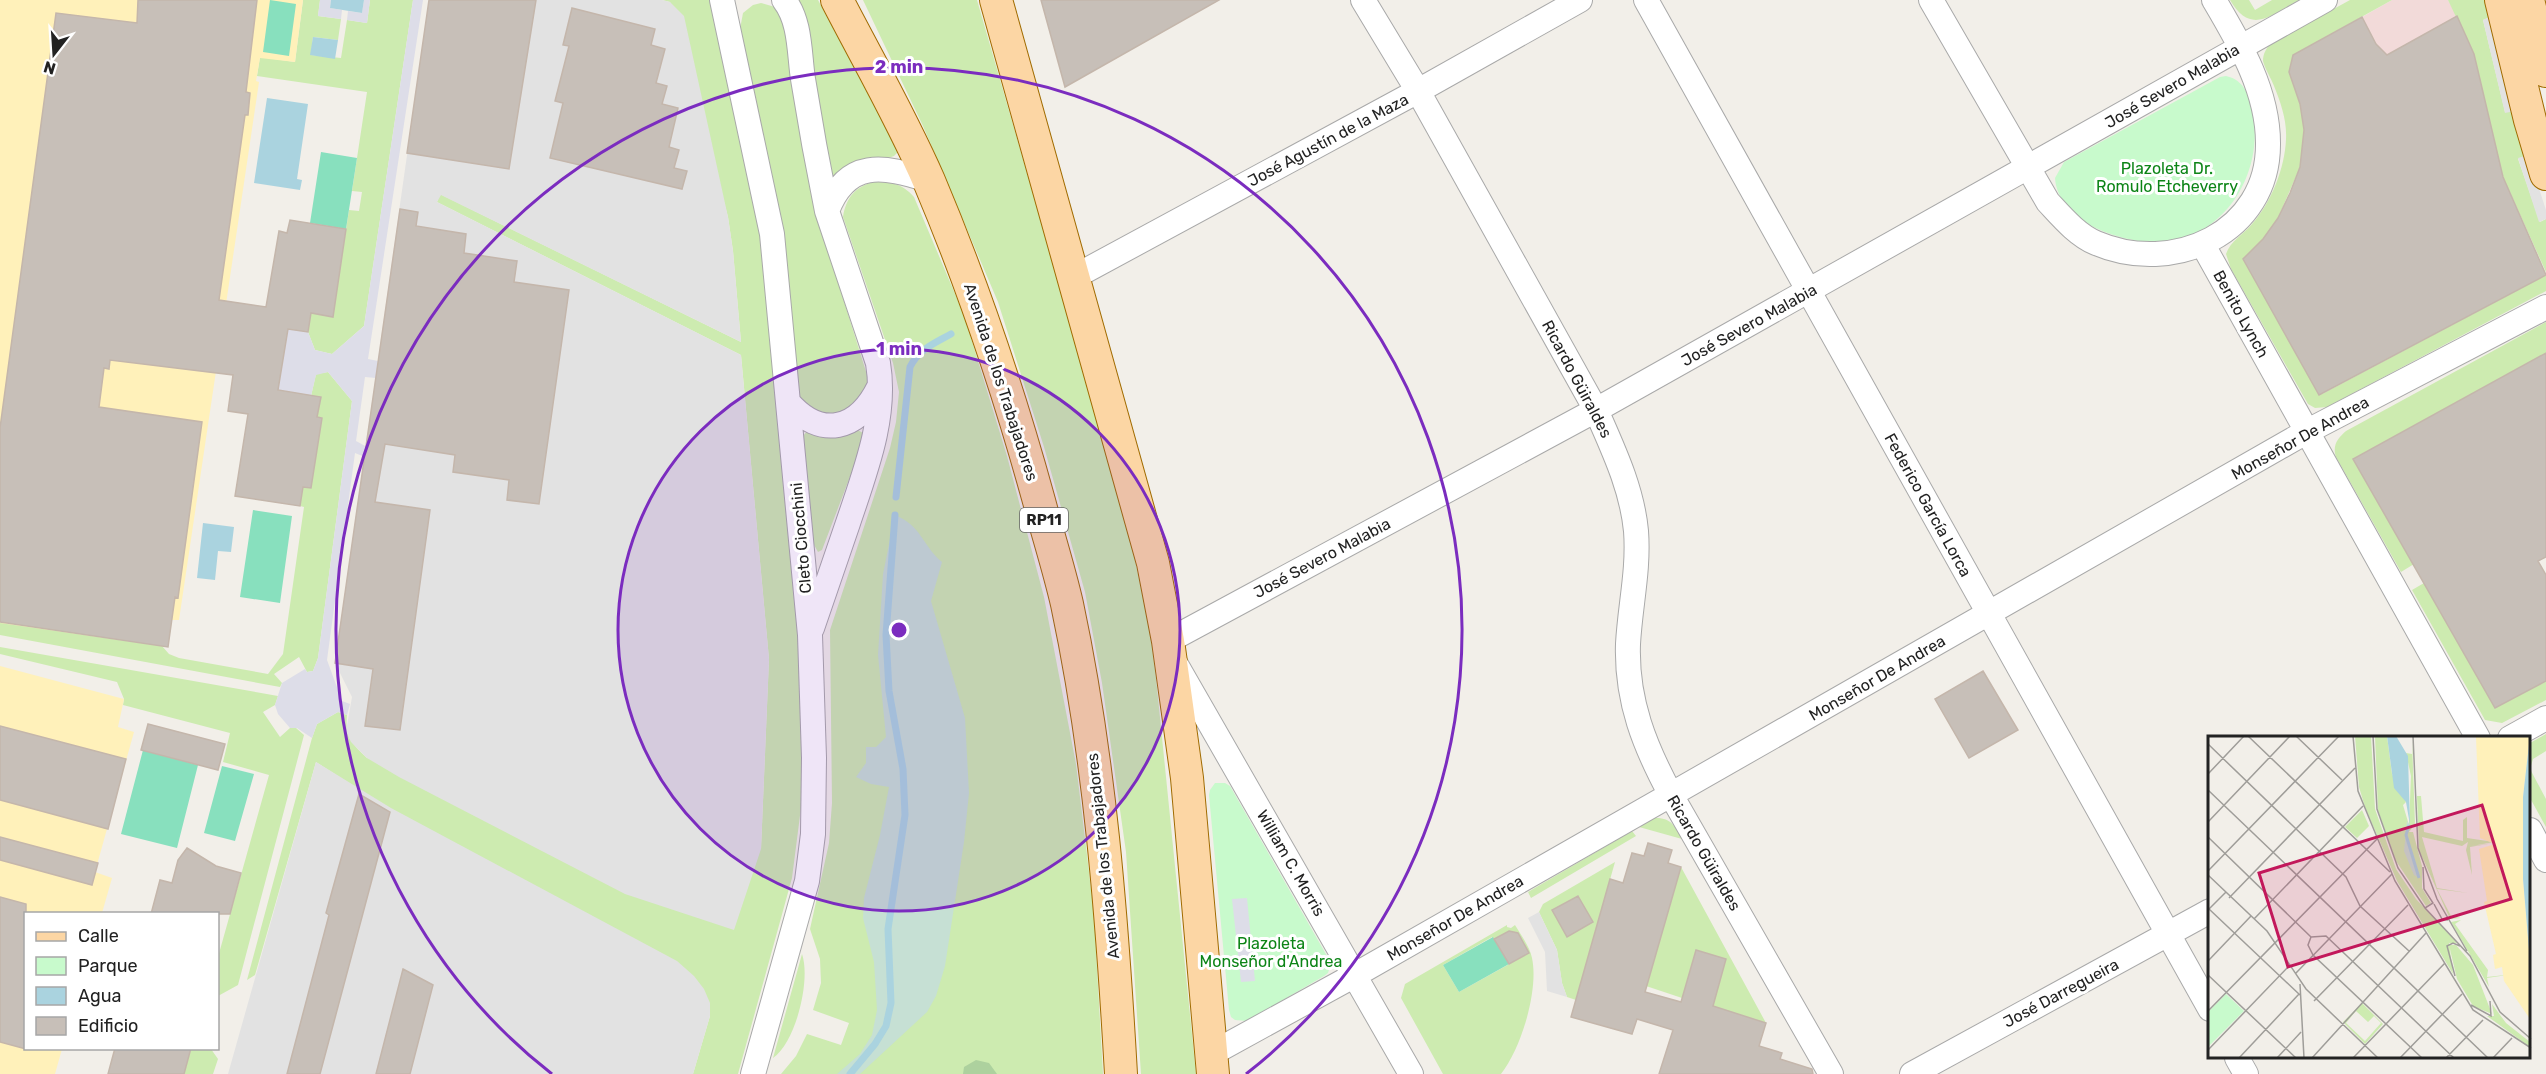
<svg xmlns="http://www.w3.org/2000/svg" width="2546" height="1074" font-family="Rubik,sans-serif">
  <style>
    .commercial { fill: #f2dad9 }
    .grass { fill: #cdebb0; fill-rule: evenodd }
    .forest { fill: #add19e }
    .wetland { fill: #c6e0d4 }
    .sand { fill: #fff1ba }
    .park { fill: #c8facc }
    .pitch { fill: #88e0be }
    .parking { fill: #e2e2e2 }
    .plaza { fill: #dddde8 }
    .water { fill: #aad3df }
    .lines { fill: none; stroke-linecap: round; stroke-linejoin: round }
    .stream { stroke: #aad3df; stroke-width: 7 }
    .building { fill: #c7bfb8; stroke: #c4b6ab; stroke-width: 1.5 }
    .minor-casing { stroke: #a9a9a9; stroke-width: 26 }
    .major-casing { stroke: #a06b00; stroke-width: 34 }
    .minor { stroke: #fff; stroke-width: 24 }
    .major { stroke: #fcd6a4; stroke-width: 32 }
    .ring { fill: none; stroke: #7b2cbf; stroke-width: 3 }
    .labels { text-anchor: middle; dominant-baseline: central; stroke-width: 6; stroke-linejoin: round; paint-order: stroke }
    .shield { fill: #fff; stroke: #646464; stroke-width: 1.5 }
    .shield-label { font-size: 15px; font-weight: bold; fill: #222 }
    .street-label { font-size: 16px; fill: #222; stroke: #fff }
    .park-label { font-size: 16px; fill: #0c8416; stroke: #fff }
    .inset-river { fill: none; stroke: #aad3df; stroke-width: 3 }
    .inset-road { fill: none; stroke: #9f9d99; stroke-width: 1.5 }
    .view { fill: #c2185b; fill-opacity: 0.15; stroke: #c2185b; stroke-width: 3 }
    .inset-edge { fill: none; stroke: #222; stroke-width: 3 }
    .centre { fill: #7b2cbf; stroke: #fff; stroke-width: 3 }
    .ring-label { font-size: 18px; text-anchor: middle; font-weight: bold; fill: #7b2cbf; stroke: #fff; stroke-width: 6; stroke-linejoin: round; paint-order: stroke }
  </style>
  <rect width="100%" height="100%" fill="#f2efe9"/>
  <path class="commercial" d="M2392,0H2448L2457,16L2383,57L2362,17Z"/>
  <path class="grass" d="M303,0H320L318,16L341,19L338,40L313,37L311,55L341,58L347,20L367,23L370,0H413L364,326L332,354L315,350L308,332L311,313L333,316L349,210L359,211L362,192L352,191L367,92L257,76L260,57L295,62Z
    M662,0H711L760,216L799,638L802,800L792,878L738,1074H693L710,1016L316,762L255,975L247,980L312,738L317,724L338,712L347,715C345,738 351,742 367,758L761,849L769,659L741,355L437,202L440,194L741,342L733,251L728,217L670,2Z
    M795,0H818L897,147L898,152L894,156L833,178L829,177Z
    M863,0H977L1126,516L1151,637L1156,678L1196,1074H1141L1126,852L1102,683L1085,592L1044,447L998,302L923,126Z
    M2230,0H2249L2255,10L2272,0H2299C2271,15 2251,36 2230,0Z
    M2350,0H2392L2293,55L2289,72L2300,104L2304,130L2300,167L2278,218L2263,239L2244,259L2318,393L2322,394L2546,275V291L2327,407L2315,408L2308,404L2231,269L2226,254C2230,241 2244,234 2252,224C2271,203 2285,168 2286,139C2287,121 2281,103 2274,86C2271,78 2265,69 2263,61C2263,54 2266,49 2270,44Z
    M2448,0H2489L2492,16L2483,20L2505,112L2515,111L2528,155L2518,159L2540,222L2546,219V272L2503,177L2473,53Z
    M761,3L775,7L785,18L828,250L868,378V386L858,406L821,418L798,396L740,29L743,13L753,5Z
    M873,182C890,182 902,183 914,197L964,315L1007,456L1044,597L1076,764L1087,855L1094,915L1103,1074H781L796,1056L807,1034L841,1045L849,1023L813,1010L821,983L820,959L810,929L829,843L832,803L830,630L890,448L896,422L899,392L893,363L843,217C846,198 855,187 873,182Z
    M2546,322V353L2353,459L2414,564L2401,572L2336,457C2332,445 2338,438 2346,431Z
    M328,372L352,401L318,658L313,671L307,672L299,657L274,674L282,683L280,687L0,635V622L162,646L169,654L179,658L268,674L283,654L304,507L300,506L303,487L311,488L322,418L317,417L321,398L311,396L316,374Z
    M856,429L863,433L861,448L822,550L818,552L813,543L803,436L808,430Z
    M2424,583L2495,708L2546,680V700L2502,723L2485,720L2412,590Z
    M0,647L278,696L275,705L263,712L280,737L290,728H296L304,735L238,985L218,996V957L269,775L223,762L230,733L123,705L124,699L117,682L0,654Z
    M2546,734V751L2533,759L2530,769L2546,799V827L2530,798V743Z
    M1654,818C1671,817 1675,826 1682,839L1639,827Z
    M1632,831L1636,836L1531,898L1528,892Z
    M1615,862L1576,1000L1567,997L1562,983L1557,950L1539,912L1543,904Z
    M1681,867L1766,1023L1731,1012L1700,1049L1726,959L1696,950L1682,998L1646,986Z
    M1507,925V927L1511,928L1515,925C1521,935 1530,947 1532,958C1539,990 1521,1049 1501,1074H1443L1401,998L1405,984ZM1509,931L1518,933L1529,953L1459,992L1443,965L1492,937L1494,939Z
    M802,954C811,980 796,1042 773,1058Z
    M191,1049H211L218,1059L213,1074H184Z"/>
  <path class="forest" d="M976,1060L989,1063L997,1074H963L964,1067Z"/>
  <path class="wetland" d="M895,515C922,526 921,544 942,562L931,601L965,718L969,793L964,842L945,966L936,996L927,1012L860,1074H837L860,1054L872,1035L877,1010L874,962L863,918L864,898L880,835L889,787L871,784L856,777L866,763V747H876L886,737L878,655L883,574Z"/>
  <path class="sand" d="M0,0H303L295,62L260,58L256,81L259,82L179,620H172L168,647L0,623Z
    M0,666L124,699L118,727L134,732L95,872L112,878L102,913L26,914V1048L62,1049L55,1074H0Z"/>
  <path class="park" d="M2226,76C2245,80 2250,97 2253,114C2263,168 2231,229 2173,241C2134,248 2058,226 2055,178L2064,162L2220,77Z
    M1215,783H1225L1230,786L1331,963L1328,973L1324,976L1247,1021L1235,1020L1231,1017L1229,1010L1209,795L1210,790Z"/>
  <path class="pitch" d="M270,0L296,4L289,56L263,52Z
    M321,152L357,158L346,229L310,223Z
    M253,510L292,516L280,603L240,597Z
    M143,750L198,765L177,848L121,834Z
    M222,766L254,774L235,841L204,833Z
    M1493,937L1509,964L1459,992L1443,965Z"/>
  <path class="parking" d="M429,0H662L670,2L684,16L728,217L733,251L741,342L441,195L437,202L741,355L769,659L761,849L734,930L625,894L399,777L367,758L351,742L346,731L352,697L335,663Z
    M2492,16L2515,111L2505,113L2483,20Z
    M2528,155L2546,210V219L2539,222L2518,158Z
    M316,762L391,808L677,961L694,976L704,989L710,1003V1016L693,1074H228Z
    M1539,912L1557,950L1562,983L1567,997L1547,991L1545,952L1528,918Z"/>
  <path class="plaza" d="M320,0H331L330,8L342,10L341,19L318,16Z
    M364,0H370L367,23L347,20L348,11L362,13Z
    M413,0H423L368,359L378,361L376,378L365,377L356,441L367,447L365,457L355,453L327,660L342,701L350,704L347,715L338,712L317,724L312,738L297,728H290L278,714L275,705L282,683L305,669L307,672L313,671L318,658L352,401L328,372L316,375L311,396L278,390L288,329L308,332L315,350L332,354L364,326Z
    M1247,898L1255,981L1241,982L1232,899Z"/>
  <path class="water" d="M331,0H364L362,13L330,8Z
    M313,37L338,40L335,59L310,55Z
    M267,98L308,104L297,179L302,180L300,190L254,183Z
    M203,523L234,527L231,552L218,551L215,580L197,578Z"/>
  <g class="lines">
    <path class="stream" d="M896,497L910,367C919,349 935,343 951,334
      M850,1074L875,1044L886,1026L891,1003L888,929L905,815L903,769L889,691L886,635L895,515"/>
  </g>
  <path class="building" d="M138,0H257L246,92L250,93L248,115H245L219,300L266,307L279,231L287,233L290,220L346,229L333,317L311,313L308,332L288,329L278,390L321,397L317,417L322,418L311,488L303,487L300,506L235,496L248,414L228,411L233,375L110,360L109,369L104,368L99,407L202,422L178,598L175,597L168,647L0,622V428L56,13L137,23Z
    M429,0H536L509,169L407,153Z
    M1041,0H1219L1065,87Z
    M572,8L655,29L651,45L665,49L656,83L667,86L662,104L678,108L669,147L679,150L674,168L687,171L682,189L550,158L563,103L555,101L569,46L563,45Z
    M2457,16L2474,54L2503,177L2546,275L2319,395L2243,259L2263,239L2278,218L2290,193L2300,167L2304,130L2300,104L2289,72L2293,55L2362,17L2376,44L2387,55Z
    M400,209L418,212L416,226L466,234L464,253L517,261L514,282L569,290L539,504L507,500L509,480L453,472L455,455L385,444L375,502L430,510L400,730L365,726L373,669L335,663Z
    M2546,353V557L2538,561L2546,575V681L2495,708L2353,459Z
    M1983,671L2018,730L1969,758L1935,699Z
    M148,724L225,744L218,770L141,750Z
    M0,726L126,759L108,829L0,800Z
    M359,794L390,812L320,1074H287L329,915L326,913Z
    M0,837L98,863L92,885L0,860Z
    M1648,843L1672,850L1668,863L1681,867L1645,992L1681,1002L1696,950L1726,959L1713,1006L1766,1023L1759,1046L1782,1053L1780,1059L1812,1069L1813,1074H1659L1673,1030L1637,1019L1632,1034L1571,1017L1610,879L1623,883L1632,853L1644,856Z
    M187,848L216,866L241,873L230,914H151L160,880L172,883L178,860Z
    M1578,896L1593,922L1567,937L1552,910Z
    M0,897L26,904V1049L0,1042Z
    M1509,931L1518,933L1529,953L1509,964L1494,939Z
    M403,969L433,985L410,1074H376Z
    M115,1048H191L184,1074H108Z"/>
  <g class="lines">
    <defs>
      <path id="minor" d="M722,0L772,234L810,635L814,758L813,834L807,881L753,1074
        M784,0C801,22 799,53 803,79C810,123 818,167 827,211
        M1363,0L1418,91L1596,410C1613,449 1632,488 1636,531C1639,570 1630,606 1628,644C1626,701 1645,747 1671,795L1831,1074
        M1646,0L2210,1009
        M1931,0L2048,202C2062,217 2077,235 2096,243C2173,276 2269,233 2268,143C2268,91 2240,44 2214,0
        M2203,245L2478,738
        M1074,277L1418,91L1580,0
        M788,402C821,440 858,430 879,387
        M812,628C824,593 836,558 848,523C865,472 887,417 878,363L827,211C847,158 884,166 928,180
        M1168,641L1596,410L2325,0
        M1174,661L1411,1074
        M2510,738L2546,718
        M2530,830L2546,860
        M1211,1054L1355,975L2306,432L2546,307
        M2237,1058L2246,1074
        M1912,1074L2210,911"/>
      <path id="major" d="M837,0C868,60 902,119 929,181C973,285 1009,392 1039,501C1048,535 1059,569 1067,604C1100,759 1112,916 1121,1074
        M996,0L1153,563L1168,641L1187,778L1213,1074
        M2501,0L2530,120L2546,174
        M2528,0L2546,71"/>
    </defs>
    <use href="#minor" class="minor-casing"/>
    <use href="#major" class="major-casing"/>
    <use href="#minor" class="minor"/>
    <use href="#major" class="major"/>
  </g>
  <circle cx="899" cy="630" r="281" fill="#7b2cbf" fill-opacity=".12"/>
  <g class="ring">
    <circle cx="899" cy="630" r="281"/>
    <path d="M552 1074A563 563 0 1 1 1246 1074"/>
  </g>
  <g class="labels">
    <rect class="shield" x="1020" y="508" width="48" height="24" rx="4.5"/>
    <g class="shield-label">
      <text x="1044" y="520">RP11</text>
    </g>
    <g class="street-label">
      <text transform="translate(2172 86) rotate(-30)">José Severo Malabia</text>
      <text transform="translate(1328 140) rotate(-28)">José Agustín de la Maza</text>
      <text transform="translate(2241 314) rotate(61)">Benito Lynch</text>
      <text transform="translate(1749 325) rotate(-29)">José Severo Malabia</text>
      <text transform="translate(1577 379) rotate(62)">Ricardo Güiraldes</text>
      <text transform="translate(1001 382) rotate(72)">Avenida de los Trabajadores</text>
      <text transform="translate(2300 438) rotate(-29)">Monseñor De Andrea</text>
      <text transform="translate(1928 505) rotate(61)">Federico García Lorca</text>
      <text transform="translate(801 538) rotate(-95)">Cleto Ciocchini</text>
      <text transform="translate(1322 558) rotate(-28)">José Severo Malabia</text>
      <text transform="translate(1877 678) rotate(-30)">Monseñor De Andrea</text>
      <text transform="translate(1704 853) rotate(60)">Ricardo Güiraldes</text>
      <text transform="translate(1103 856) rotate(-96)">Avenida de los Trabajadores</text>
      <text transform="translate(1291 863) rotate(60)">William C. Morris</text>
      <text transform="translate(1455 918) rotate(-30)">Monseñor De Andrea</text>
      <text transform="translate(2061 993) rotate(-28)">José Darregueira</text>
    </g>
    <g class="park-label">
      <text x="2167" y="168">Plazoleta Dr.<tspan x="2167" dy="18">Romulo Etcheverry</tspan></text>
      <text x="1271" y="943">Plazoleta<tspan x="1271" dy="18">Monseñor d'Andrea</tspan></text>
    </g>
  </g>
  <g transform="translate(2208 736)">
    <rect width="322" height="322" fill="#f2efe9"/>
    <path d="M147,0H163L167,73L188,133L208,163L249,207H241L245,238L189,145L157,71L151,51ZM167,0H179L184,38L198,66L195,69L201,89L203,40L198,17L204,18V4L207,88L201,96H205L214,130V152L223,167L218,170L188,125L170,74ZM209,60H213L216,96L255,105V84L259,81V102L286,106L264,110L286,107L262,111L264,139L258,114L260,106L254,110L214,101L229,152L260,157L229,153L243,180L253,182L242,183L211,114ZM154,74L161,90L149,102L137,91ZM253,184L247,188L280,234L279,241L306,238L279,242L281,251L243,186ZM241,209H248L265,229L284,278L265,270L249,243ZM154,267L175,288L157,308L135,286ZM148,275L160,286L166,280L173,287L157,305L138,287ZM284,268L298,287L322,306V311L279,280H286Z" fill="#cdebb0" fill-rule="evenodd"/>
    <path d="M199,85L202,89L199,98L211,142L206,139L196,115Z" fill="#c6e0d4"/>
    <path d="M322,0L315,61V143L322,225V283L296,245L294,231L287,233L285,219L288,218L276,166L279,165L271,113L287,108L272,102L268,1Z" fill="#fff1ba"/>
    <path d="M18,258L36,275L0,311V276Z" fill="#c8facc"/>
    <path d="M179,0H188L200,20L202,89L198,66L186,52ZM322,0H323L322,225L315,143V61Z" fill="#aad3df"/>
    <path class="inset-river" d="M201,89L198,99L211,142"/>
    <path class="inset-road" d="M40,0L182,136M88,0L134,44M145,0L150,55L187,145L265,274L323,312M165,0L169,73L190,132L217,172L262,220L292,276L323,303M205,0L210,112L229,163L259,215M0,8L138,141L152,170L201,215M0,38L36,0M0,54L280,322M0,86L82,0M0,101L103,201M215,131L216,153L225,167L217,172M0,135L131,0M0,139L59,195L98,253L170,322M21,162L147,32M226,168L234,183L240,184M1,173L92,259M1,173L18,156M46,183L155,70M103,201L118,200L246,322M103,201L100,209L105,219L214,322M0,225L43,180M88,237L184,138M0,239L88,322M247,240L239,210L245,207L252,210M92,248L96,322M106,265L200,169M263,269L283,280L282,265M0,275L169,103M0,314L81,230M31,322L91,258M69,322L93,296M104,322L218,197M145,322L237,227M192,322L254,258M238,322L275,284M285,322L304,302"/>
    <path class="view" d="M274,69L303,163L80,231L51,137Z"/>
    <rect width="322" height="322" class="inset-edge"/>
  </g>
  <circle cx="899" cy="630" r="9" class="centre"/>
  <g class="ring-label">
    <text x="899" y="73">2 min</text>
    <text x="899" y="355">1 min</text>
  </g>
  <rect x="24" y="912" width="195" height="138" fill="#ffffff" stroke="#a7a7a7" stroke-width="1.5"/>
  <rect x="36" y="932" width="30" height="9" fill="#fcd6a4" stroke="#a7a7a7" stroke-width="1.5"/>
  <text x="78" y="942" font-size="18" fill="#222222">Calle</text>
  <rect x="36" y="957" width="30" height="18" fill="#c8facc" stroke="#a7a7a7" stroke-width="1.5"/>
  <text x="78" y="972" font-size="18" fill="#222222">Parque</text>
  <rect x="36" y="987" width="30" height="18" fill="#aad3df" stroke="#a7a7a7" stroke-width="1.5"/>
  <text x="78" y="1002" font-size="18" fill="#222222">Agua</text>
  <rect x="36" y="1017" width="30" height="18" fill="#c7bfb8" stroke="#a7a7a7" stroke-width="1.5"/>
  <text x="78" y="1032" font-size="18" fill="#222222">Edificio</text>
  <g transform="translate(54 54) rotate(197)" stroke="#ffffff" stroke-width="4.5" paint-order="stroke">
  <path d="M0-4.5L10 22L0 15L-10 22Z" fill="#222222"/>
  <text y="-9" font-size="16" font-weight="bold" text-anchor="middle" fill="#222222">N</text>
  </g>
</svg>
